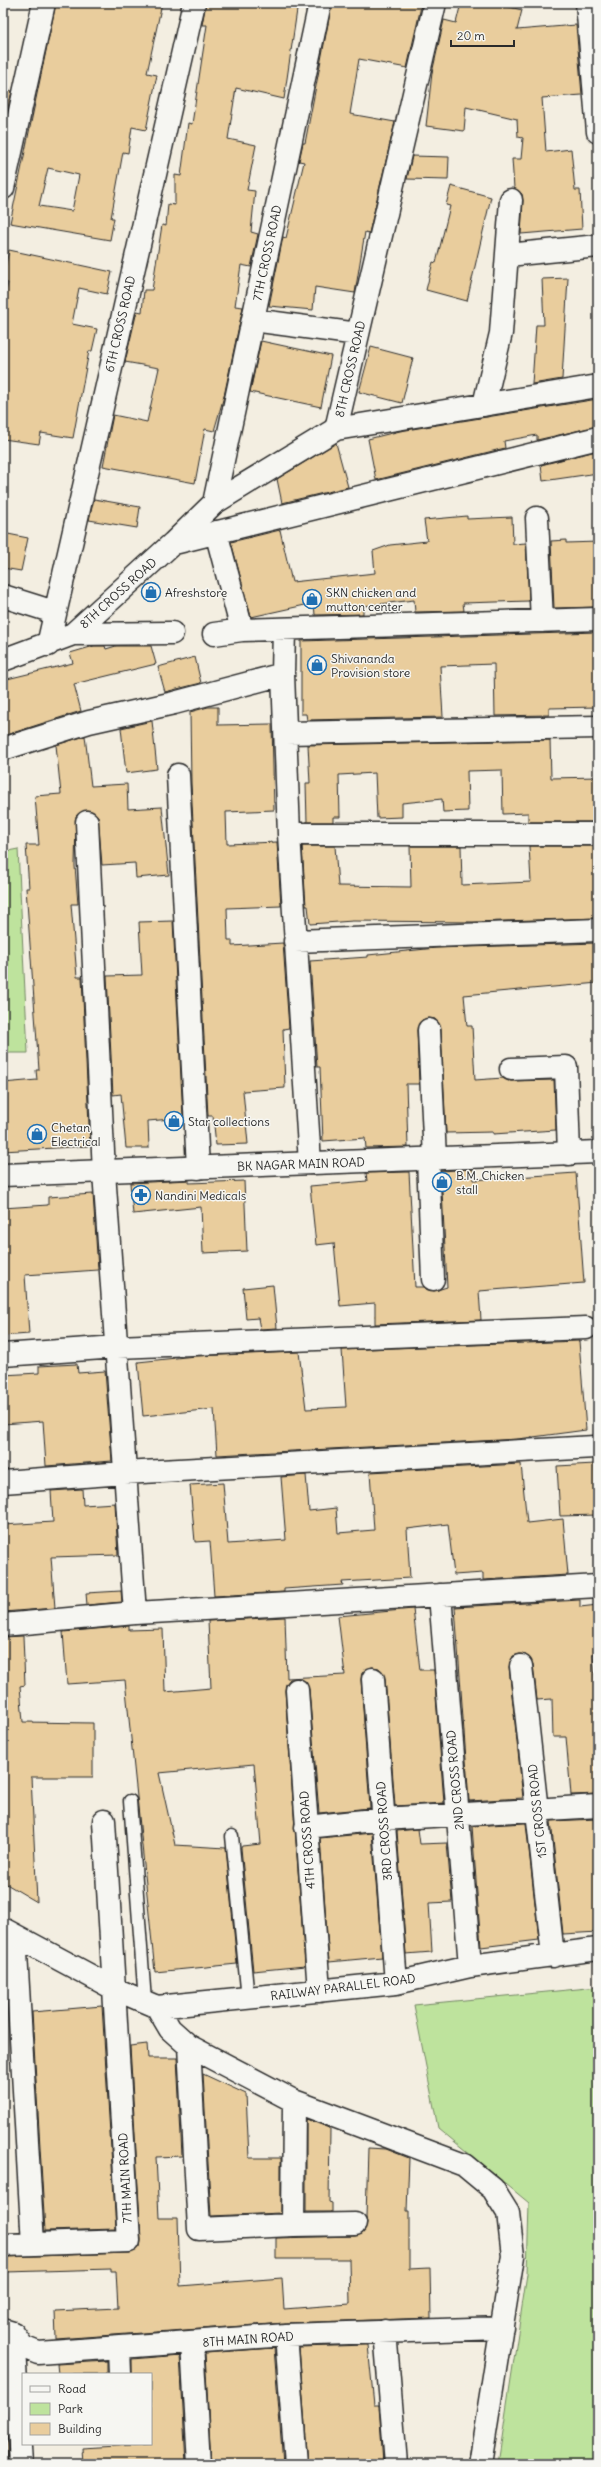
<svg xmlns="http://www.w3.org/2000/svg" width="601" height="2467" font-family="Delius,sans-serif">
  <style>
    .green { fill: #bee39d; stroke: #748764 }
    .building { fill: #e9cd9d; stroke: #2b2b2b; fill-rule: evenodd }
    .lines { fill: none; stroke-linecap: round; stroke-linejoin: round }
    .service-casing { stroke: #2b2b2b; stroke-width: 15 }
    .minor-casing { stroke: #2b2b2b; stroke-width: 25 }
    .tertiary-casing { stroke: #2b2b2b; stroke-width: 25 }
    .service { stroke: #f6f6f2; stroke-width: 12 }
    .minor { stroke: #f6f6f2; stroke-width: 22 }
    .tertiary { stroke: #f6f6f2; stroke-width: 22 }
    .labels { text-anchor: middle; dominant-baseline: central; stroke-width: 3; stroke-linejoin: round; paint-order: stroke }
    .street-label { font-size: 12px; fill: #2b2b2b; stroke: #f6f6f2 }
    .poi-label { font-size: 12px; fill: #2b2b2b; stroke: #f6f6f2; text-anchor: start }
  </style>
  <rect width="100%" height="100%" fill="#f3eee1"/>
  <filter id="ink" filterUnits="userSpaceOnUse"><feTurbulence type="fractalNoise" baseFrequency=".025" numOctaves="2"/><feDisplacementMap in="SourceGraphic" scale="8" xChannelSelector="R" yChannelSelector="G"/><feConvolveMatrix kernelMatrix="1 2 1 2 8 2 1 2 1" color-interpolation-filters="sRGB"/></filter>
  <g filter="url(#ink)">
    <path class="green" d="M18,849L28,1053H3V852Z
      M598,1987V2464H498L527,2274L529,2203L438,2128L414,2005Z"/>
    <path class="building" d="M56,3H162L147,73L157,75L146,130L132,127L128,153L123,152L111,218H114L110,240L10,223ZM48,168L79,175L72,211L39,206Z
      M206,3H298L284,99L236,88L228,139L256,145L247,190L255,191L251,232L258,234L251,267L241,265L235,306L243,307L224,396L214,431L205,429L195,483L103,466L113,415L147,422L159,368L125,362L137,311L142,312L144,290H152L162,225L166,226L168,204L175,205V175L181,176L188,123L192,124L207,25H202Z
      M332,3H421L420,11L407,68L359,59L350,114L395,122L369,233L365,232L355,293L315,287L313,310L269,306L283,237L286,238L304,162L299,161L303,143H305Z
      M461,3H493L522,10L517,30L576,25L582,95L542,98L546,152L571,149L575,190H580L582,229L521,234L523,201L522,194L514,188L512,159H521L523,138L518,137L517,119L466,107L464,131L426,126L432,73L444,20L456,23Z
      M3,89L12,91L3,130Z
      M412,156L449,157L448,180L407,179Z
      M451,186L491,197L467,301L426,290L433,262L436,263L450,206L446,205Z
      M9,250L112,272L107,294L79,288L72,324L97,329L92,351H89L73,438L41,433L39,444L3,439V304L8,283L3,282V278Z
      M568,278L562,379L532,384L536,325H544L542,279Z
      M261,341L331,356L321,407L250,392Z
      M371,347L413,358L402,403L359,392Z
      M598,399V426L537,440V435L504,441L505,448L376,480L368,439L400,431Z
      M336,443L348,487L282,503L277,479Z
      M596,451L598,473L543,481L541,465Z
      M94,499L140,507L137,528L89,520Z
      M467,516V519L512,517L513,544L526,543L529,601L463,603L464,611L415,612L414,600L363,606V614L315,615L314,603L251,617L231,542L280,530L292,582L375,573L373,551L390,545L427,541L424,520Z
      M3,533L28,538L21,571L3,568Z
      M566,540V543L598,542V607L554,608L551,541Z
      M598,632V707L549,708V715L495,716L494,664L440,666L443,717L307,720L306,714H301V641Z
      M94,646H105L106,649L116,646H151L156,664L74,684L81,711L3,736V680L73,663L70,653Z
      M195,657L201,683L165,692L158,667Z
      M208,707H218V725L272,724L274,810L226,812L227,844L277,842L281,906L227,908L228,940H232V946L283,943L289,1028L283,1029L285,1088L243,1091L248,1144L216,1145L213,1116H208L191,783L190,712Z
      M152,721L157,769L126,773L121,728Z
      M85,736L91,786L127,784L128,809L162,807L169,875L136,878L135,863L102,865L98,816L87,810L76,816L75,866L78,904H71L77,977H82L90,1146L3,1151V1083L37,1080L36,1070H39L26,888H29L26,845H39L35,796L61,794L56,745Z
      M550,740L551,778L598,777V822H528V813L503,814L502,770L467,771L468,811L443,812L442,799L402,803V817L377,818L375,773L339,775L340,817H333V822H307L306,783H310L308,745Z
      M302,846H335L338,886L411,887L410,846H461L462,885L531,882L529,846H598V918L473,922L353,921L310,924L308,906H306Z
      M173,921L183,1118L148,1121L149,1148H126L121,1094L113,1095L107,976L142,975L139,922Z
      M598,943V983L464,995L467,1026H472L475,1080L503,1078L511,1081L554,1080L556,1130L493,1134V1132L446,1133L441,1029L435,1019L428,1018L422,1020L417,1030L419,1084H406L408,1147L366,1148L365,1138L323,1141L320,1067H317L310,961L368,957V955L436,948Z
      M473,1169V1180L576,1173L584,1283L479,1291L481,1320L375,1324V1303L340,1306L334,1243L316,1245L310,1186L367,1181L366,1173L409,1172L415,1287H424L434,1291L447,1287L441,1171Z
      M189,1180V1183L244,1181L247,1251L203,1253L201,1207L133,1214L130,1183Z
      M93,1194L98,1270L25,1275L29,1334L3,1336V1208L48,1205V1197Z
      M273,1285L277,1328L260,1329L258,1318L246,1319L243,1288Z
      M579,1341L586,1430L518,1439L217,1455L214,1409L143,1416L138,1362L195,1356L299,1352L306,1409L346,1407L342,1350Z
      M77,1364L78,1373L105,1371L112,1461L46,1466L43,1421L3,1424V1375L39,1373V1366Z
      M521,1464L527,1523L563,1519L568,1575L483,1580V1573L454,1575L448,1524L407,1529L410,1578L342,1582L343,1585L284,1589V1592L214,1596L210,1541L195,1542L190,1485L223,1483L228,1544L286,1540L281,1477L306,1475L309,1511L336,1508L338,1533L374,1530L370,1472Z
      M595,1464L598,1515L560,1516L557,1466Z
      M82,1489L83,1505L115,1503L118,1555L51,1557L55,1608L3,1612V1525L53,1522L51,1491Z
      M121,1591L122,1602L87,1605L86,1593Z
      M580,1600V1607L598,1605V1653L593,1654L598,1720V1794L571,1795L566,1737H553L552,1699L537,1700L533,1664L526,1655L520,1654L513,1656L509,1667L523,1798L469,1801L455,1607Z
      M413,1609L420,1670H434L444,1803L395,1806L385,1678L379,1668L372,1667L362,1673L361,1680L370,1808L319,1813L309,1689L302,1679H290L286,1684L285,1691L305,1966L253,1971L241,1848L242,1846L261,1844L254,1764L159,1773L175,1845L226,1848L237,1964L155,1972L125,1680L67,1684L63,1632L129,1626V1630L163,1629L165,1692L211,1688L208,1621L285,1617L287,1678L345,1675L338,1616Z
      M23,1636L25,1685L20,1686L23,1722L93,1723V1777H31L37,1902L3,1882V1637Z
      M598,1819V1932L563,1934L551,1821Z
      M526,1823L539,1940L481,1947L472,1826Z
      M418,1829L420,1844L447,1843L452,1902L429,1903L432,1952L406,1954L397,1831Z
      M372,1833L382,1957L329,1962L320,1838Z
      M102,2006L116,2229L45,2231L32,2012Z
      M147,2044L148,2058H177L182,2156L156,2157L159,2218H178L180,2286L282,2278L284,2309L350,2304L349,2259H276V2238L355,2236L362,2234L367,2224L366,2217L368,2148L386,2149L409,2158L407,2211H409V2269L430,2268L431,2318L285,2323L56,2339L55,2311L118,2308L116,2271H111V2269L6,2272L5,2257L129,2253L140,2247L141,2240L130,2046Z
      M203,2074L246,2094L249,2158H281V2213L211,2216Z
      M306,2119L330,2128L329,2202L332,2203V2212H306Z
      M368,2345L374,2405H379L383,2463L308,2464L299,2347Z
      M274,2348L283,2464H211L205,2353Z
      M180,2355L186,2464H83L82,2448L151,2444V2374H132V2359Z
      M107,2361V2374H58L57,2364Z
      M3,2374L8,2464H3Z"/>
    <g class="lines">
      <defs>
        <path id="service" d="M130,1801L145,2001
          M232,1836L248,1999"/>
        <path id="minor" d="M587,3L598,132
          M3,188L44,3
          M508,255L598,246
          M253,320L358,334
          M484,405L501,333L511,200
          M336,429L598,386
          M214,503L320,3
          M537,518L542,621
          M216,532L242,630
          M174,543L598,438
          M3,596L54,612
          M284,629L283,674L289,834L310,1163
          M73,634L172,633
          M214,634L242,630L598,619
          M48,645L194,3
          M3,660L73,634L173,543L214,503L336,429L435,3
          M287,733L598,727
          M3,749L89,722L174,703L283,674
          M178,775L198,1168
          M87,822L104,1172L135,1613
          M289,834H598
          M295,941L598,930
          M429,1030L435,1159
          M511,1069L566,1067L569,1154
          M428,1159L433,1279
          M3,1355L117,1347L586,1328
          M3,1482L124,1473L595,1447
          M440,1595L470,1966
          M3,1625L135,1613L598,1586
          M521,1666L553,1956
          M373,1679L396,1983
          M297,1690L319,1991
          M306,1827L383,1819L598,1806
          M5,1930L115,1989L157,2007
          M15,1936L33,2244
          M157,2007L170,2029L189,2046L294,2101L464,2165L493,2189L508,2213L513,2256L480,2464
          M157,2007L396,1983L470,1966L598,1949
          M189,2046L199,2229L293,2225L294,2101
          M293,2225L355,2224
          M3,2245L129,2241L104,1821
          M3,2330L13,2333L23,2347L38,2353L286,2335L502,2328
          M385,2331L396,2464
          M13,2333L21,2464
          M286,2335L296,2464
          M192,2343L199,2464
          M119,2348L120,2374"/>
        <path id="tertiary" d="M3,1175L598,1152"/>
      </defs>
      <use href="#service" class="service-casing"/>
      <use href="#minor" class="minor-casing"/>
      <use href="#tertiary" class="tertiary-casing"/>
      <use href="#service" class="service"/>
      <use href="#minor" class="minor"/>
      <use href="#tertiary" class="tertiary"/>
    </g>
  </g>
  <defs>
    <symbol id="shop-ring" viewBox="-11 -11 22 22"><circle r="9.5" fill="#f6f6f2" stroke="#1f6fb2" stroke-width="1.5"/><path d="M-5-2.5h2.3a2.7 3.5 0 0 1 5.4 0H5L5.5 6h-11ZM-1.5-2.5h3a1.5 2.3 0 0 0-3 0Z" fill="#1f6fb2"/></symbol>
    <symbol id="pharmacy-ring" viewBox="-11 -11 22 22"><circle r="9.5" fill="#f6f6f2" stroke="#1f6fb2" stroke-width="1.5"/><path d="M-2-6h4v4h4v4h-4v4h-4v-4h-4v-4h4Z" fill="#1f6fb2"/></symbol>
  </defs>
  <g fill-rule="evenodd">
    <use href="#shop-ring" x="140" y="581" width="22" height="22"/>
    <use href="#shop-ring" x="301" y="588" width="22" height="22"/>
    <use href="#shop-ring" x="306" y="654" width="22" height="22"/>
    <use href="#shop-ring" x="163" y="1110" width="22" height="22"/>
    <use href="#shop-ring" x="26" y="1123" width="22" height="22"/>
    <use href="#shop-ring" x="431" y="1171" width="22" height="22"/>
    <use href="#pharmacy-ring" x="130" y="1184" width="22" height="22"/>
  </g>
  <g class="labels">
    <g class="street-label">
      <text transform="translate(267 253) rotate(-78)">7TH CROSS ROAD</text>
      <text transform="translate(120 324) rotate(-77)">6TH CROSS ROAD</text>
      <text transform="translate(350 369) rotate(-77)">8TH CROSS ROAD</text>
      <text transform="translate(118 593) rotate(-42)">8TH CROSS ROAD</text>
      <text transform="translate(301 1164) rotate(-2)">BK NAGAR MAIN ROAD</text>
      <text transform="translate(455 1780) rotate(-95)">2ND CROSS ROAD</text>
      <text transform="translate(537 1811) rotate(-96)">1ST CROSS ROAD</text>
      <text transform="translate(384 1831) rotate(-94)">3RD CROSS ROAD</text>
      <text transform="translate(307 1840) rotate(-94)">4TH CROSS ROAD</text>
      <text transform="translate(343 1987) rotate(-7)">RAILWAY PARALLEL ROAD</text>
      <text transform="translate(125 2178) rotate(-93)">7TH MAIN ROAD</text>
      <text transform="translate(248 2339) rotate(-4)">8TH MAIN ROAD</text>
    </g>
    <g class="poi-label">
      <text x="165" y="592">Afreshstore</text>
      <text x="326" y="592">SKN chicken and<tspan x="326" dy="14">mutton center</tspan></text>
      <text x="331" y="658">Shivananda<tspan x="331" dy="14">Provision store</tspan></text>
      <text x="188" y="1121">Star collections</text>
      <text x="51" y="1127">Chetan<tspan x="51" dy="14">Electrical</tspan></text>
      <text x="456" y="1175">B.M. Chicken<tspan x="456" dy="14">stall</tspan></text>
      <text x="155" y="1195">Nandini Medicals</text>
    </g>
  </g>
  <rect width="601" height="2467" fill="none" stroke="#f6f6f2" stroke-width="16"/>
  <rect x="8" y="8" width="585" height="2451" fill="none" stroke="#2b2b2b" stroke-width="1.5" filter="url(#ink)"/>
  <rect x="22" y="2373" width="130" height="72" fill="#f6f6f2" stroke="#a5a5a2"/>
  <rect x="30" y="2386" width="20" height="6" fill="#f6f6f2" stroke="#a5a5a2"/>
  <text x="58" y="2393" font-size="12" fill="#2b2b2b">Road</text>
  <rect x="30" y="2403" width="20" height="12" fill="#bee39d" stroke="#a5a5a2"/>
  <text x="58" y="2413" font-size="12" fill="#2b2b2b">Park</text>
  <rect x="30" y="2423" width="20" height="12" fill="#e9cd9d" stroke="#a5a5a2"/>
  <text x="58" y="2433" font-size="12" fill="#2b2b2b">Building</text>
  <path d="M451 40v6h63v-6" fill="none" stroke="#2b2b2b" stroke-width="2"/>
  <text x="457" y="40" font-size="12" fill="#2b2b2b" stroke="#f6f6f2" stroke-width="3" paint-order="stroke">20 m</text>
</svg>
